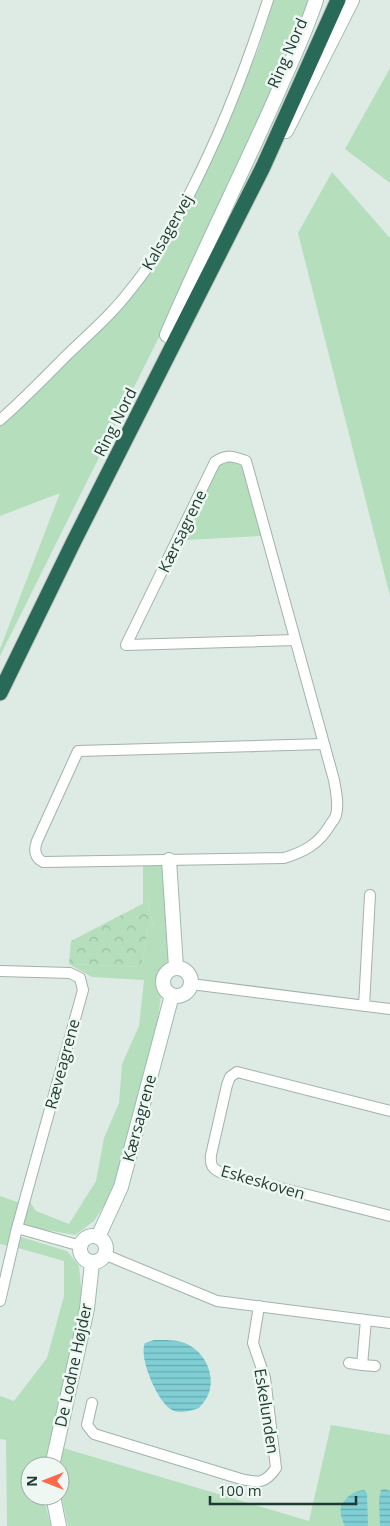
<svg xmlns="http://www.w3.org/2000/svg" width="390" height="1526" font-family="'Open Sans',sans-serif">
  <style>
    .grass { fill: #b4debc }
    .forest { fill: url(#forest-crowns) }
    .water { fill: url(#water-rules) }
    .lines { fill: none; stroke-linecap: round; stroke-linejoin: round }
    .street-casing { stroke: #a1b3ab; stroke-width: 12 }
    .secondary-casing { stroke: #9ebaae; stroke-width: 16 }
    .highway-casing { stroke: #c0c8c5; stroke-width: 17 }
    .street { stroke: #fff; stroke-width: 10 }
    .secondary { stroke: #fff; stroke-width: 14 }
    .highway { stroke: #286a57; stroke-width: 15 }
    .labels { text-anchor: middle; dominant-baseline: central; stroke-width: 5; stroke-linejoin: round; paint-order: stroke }
    .street-label { font-size: 16px; fill: #1e3b31; stroke: #eef7f2 }
  </style>
  <defs>
    <pattern id="forest-crowns" width="20" height="18" patternUnits="userSpaceOnUse" patternTransform="scale(1.25)"><rect width="20" height="18" fill="#b4debc"/><path d="M2 6a3 3 0 1 1 6 0M12 15a3 3 0 1 1 6 0" fill="none" stroke="#9abfa2"/></pattern>
    <pattern id="water-rules" width="6" height="5" patternUnits="userSpaceOnUse" patternTransform="scale(1.25)"><rect width="6" height="5" fill="#80cfd5"/><path d="M0 2.5h6" fill="none" stroke="#68a9ad"/></pattern>
  </defs>
  <rect width="100%" height="100%" fill="#deebe4"/>
  <path class="grass" d="M274,0H311L303,24L161,333L0,656V649L60,493L0,516V423L136,292L178,228L258,50Z
    M390,68V183L345,149Z
    M332,172L390,238V596L298,233Z
    M225,460L242,466L261,536L185,540L217,466Z
    M164,864L168,961L159,970L155,982L161,996L156,1032L115,1188L94,1221L75,1235L23,1226L30,1202L36,1211L69,1224L96,1181L104,1138L119,1103L122,1064L139,1026L144,980L92,977L69,964L141,967L148,927L153,926L148,901L143,904V865Z
    M0,1196L20,1203L9,1246L0,1244Z
    M21,1237L67,1251L79,1266L82,1298L44,1466H30V1496H43L51,1526H7L6,1440L0,1439V1396L14,1401L47,1358L64,1296V1261L18,1248Z
    M331,1425L390,1435V1526H68L60,1490V1467L63,1448L309,1521Z"/>
  <path class="forest" d="M148,901L153,926L148,927L141,967L69,964L71,941Z"/>
  <path class="water" d="M154,1340C165,1340 178,1339 189,1345C206,1354 216,1377 208,1395C206,1400 202,1404 199,1408C190,1411 180,1414 172,1410C158,1403 138,1357 145,1343Z
    M385,1489L390,1491V1526H380L379,1500L381,1490Z
    M364,1490L367,1493L368,1526H345C339,1513 338,1506 349,1496C354,1492 357,1491 364,1490Z"/>
  <g class="lines">
    <defs>
      <path id="street" d="M0,420C24,399 46,376 68,354C90,333 113,313 131,289C156,259 175,224 192,189C223,128 247,65 268,0
        M295,640L126,645L215,462C227,454 233,456 246,461L334,780C336,791 339,805 336,815C335,819 332,822 330,825C319,844 304,852 284,858L43,862C34,857 34,849 37,841L78,751L324,744
        M0,971L70,973L80,978L83,990L17,1228L0,1301
        M191,984L390,1009
        M364,1006L370,895
        M390,1111L237,1072L230,1077L227,1085L211,1155C210,1165 212,1169 222,1173L390,1216
        M17,1228L81,1246
        M106,1255L217,1301L390,1323
        M349,1363L362,1365L366,1320
        M362,1365L375,1366
        M92,1403L87,1425L94,1434L241,1479C258,1483 265,1484 276,1468L265,1378L253,1343L259,1306"/>
      <path id="secondary" d="M286,131L352,0
        M167,335C201,255 240,178 275,99C289,66 305,34 316,0
        M169,860L176,967
        M163 982a14 14 0 1 1 28 0a14 14 0 1 1-28 0Z
        M80 1249a13 13 0 1 1 26 0a13 13 0 1 1-26 0Z
        M98,1237L121,1187L172,995
        M52,1466L87,1309L92,1263
        M53,1496L59,1526"/>
      <path id="highway" d="M0,693L74,541L263,167L338,0"/>
    </defs>
    <use href="#street" class="street-casing"/>
    <use href="#secondary" class="secondary-casing"/>
    <use href="#highway" class="highway-casing"/>
    <use href="#street" class="street"/>
    <use href="#secondary" class="secondary"/>
    <use href="#highway" class="highway"/>
  </g>
  <g class="labels">
    <g class="street-label">
      <text transform="translate(287 53) rotate(-66)">Ring Nord</text>
      <text transform="translate(167 232) rotate(-60)">Kalsagervej</text>
      <text transform="translate(115 422) rotate(-63)">Ring Nord</text>
      <text transform="translate(182 531) rotate(-64)">Kærsagrene</text>
      <text transform="translate(62 1064) rotate(-75)">Ræveagrene</text>
      <text transform="translate(139 1118) rotate(-75)">Kærsagrene</text>
      <text transform="translate(263 1182) rotate(16)">Eskeskoven</text>
      <text transform="translate(73 1365) rotate(-78)">De Lodne Højder</text>
      <text transform="translate(267 1411) rotate(81)">Eskelunden</text>
    </g>
  </g>
  <g transform="translate(45 1481) rotate(270)"><circle r="24" fill="#eef7f2" stroke="#9baca5"/>
  <path d="M0-4L9 19L0 12L-9 19Z" fill="#fd674a"/>
  <text y="-8" font-size="14" font-weight="bold" text-anchor="middle" fill="#1e3b31">N</text>
  </g>
  <path d="M210 1496v8h146v-8" fill="none" stroke="#1e3b31" stroke-width="2.5"/>
  <text x="218" y="1496" font-size="15" fill="#1e3b31" stroke="#eef7f2" stroke-width="4" paint-order="stroke">100 m</text>
</svg>
